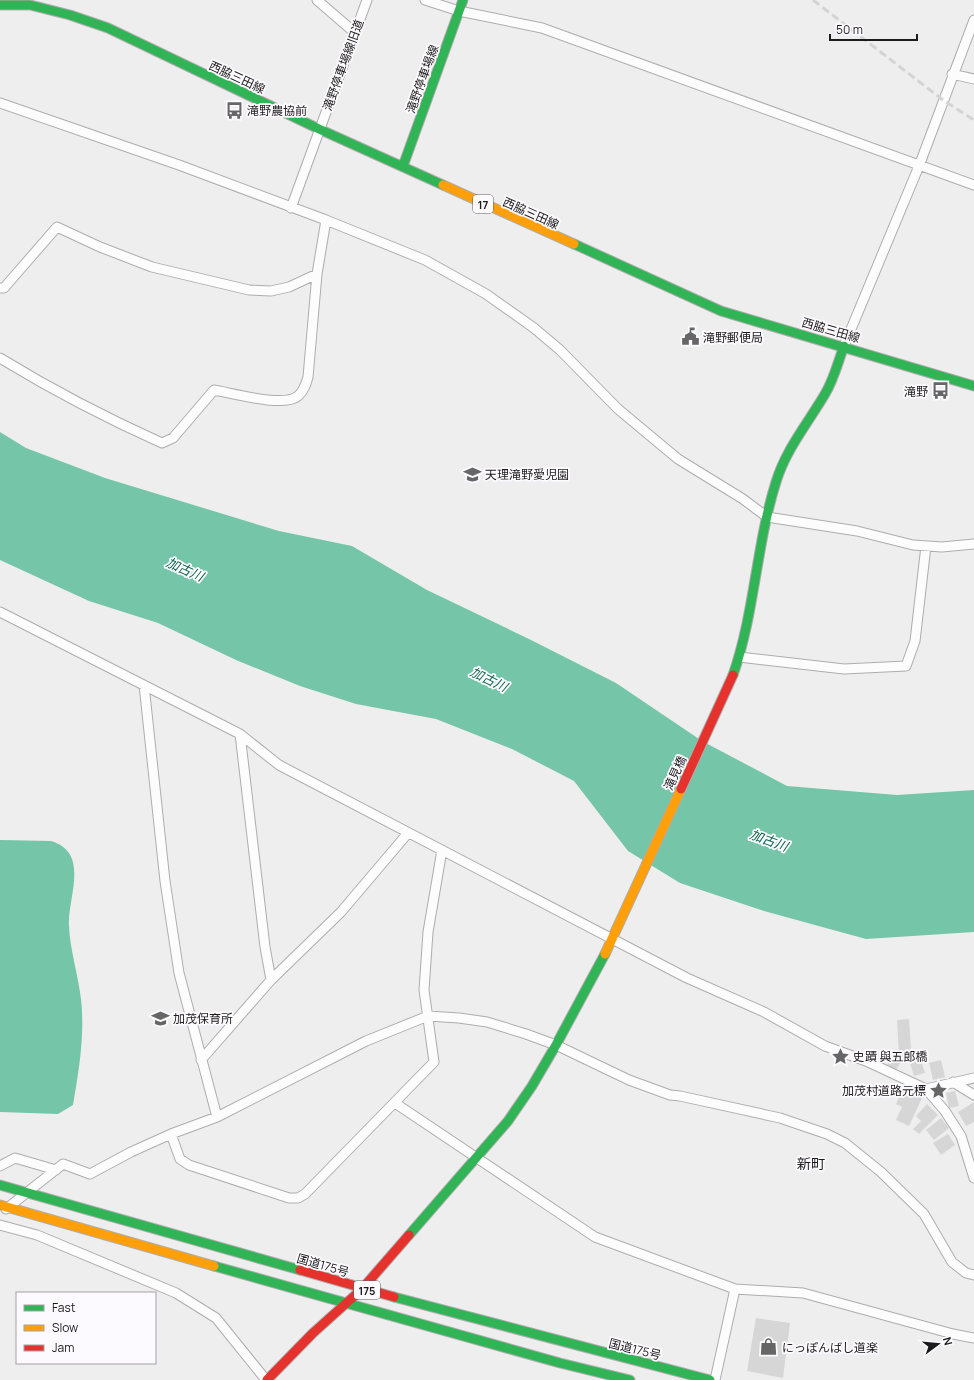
<svg xmlns="http://www.w3.org/2000/svg" width="974" height="1380" font-family="Manrope,'Noto Sans JP',sans-serif">
  <style>
    .water { fill: #75c5a8 }
    .building { fill: #d6d6d7 }
    .lines { fill: none; stroke-linecap: round; stroke-linejoin: round }
    .street-casing { stroke: #aeadae; stroke-width: 11 }
    .fast-casing { stroke: #aeadae; stroke-width: 11 }
    .slow-casing { stroke: #aeadae; stroke-width: 11 }
    .jam-casing { stroke: #aeadae; stroke-width: 11 }
    .street { stroke: #fdfcfd; stroke-width: 9 }
    .fast { stroke: #30b455; stroke-width: 9 }
    .slow { stroke: #ff9f0a; stroke-width: 9 }
    .jam { stroke: #e5322d; stroke-width: 9 }
    .rail { stroke: #d4d4d4; stroke-width: 3; stroke-dasharray: 8 4; stroke-linecap: butt }
    .labels { text-anchor: middle; dominant-baseline: central; stroke-width: 3.5; stroke-linejoin: round; paint-order: stroke }
    .shield { fill: #fcfafe; stroke: #605f60; stroke-width: 1 }
    .shield-label { font-size: 11px; font-weight: bold; fill: #1d1c1d }
    .street-label { font-size: 12px; fill: #1d1c1d; stroke: #fcfafe }
    .poi-label { font-size: 12px; fill: #1d1c1d; stroke: #fcfafe; text-anchor: start }
    .water-label { font-size: 13px; font-style: italic; fill: #0c6549; stroke: #fcfafe }
    .quarter-label { font-size: 14px; fill: #1d1c1d; stroke: #fcfafe }
  </style>
  <rect width="100%" height="100%" fill="#efeeef"/>
  <path class="water" d="M0,432L26,448L105,478L279,531L352,546L427,590L529,639L616,683L702,741L787,786L897,795L974,790V932L866,939L764,911L680,883L628,851L574,781L512,749L436,719L356,704L300,686L236,660L158,623L89,601L0,560Z
    M0,840L51,841C91,853 67,898 69,926C70,950 78,974 81,999C85,1034 79,1070 73,1105L58,1114L0,1112Z"/>
  <path class="building" d="M909,1019L911,1048L907,1055L899,1056L897,1020Z
    M891,1057L901,1062L896,1070L887,1065Z
    M920,1057L925,1073L914,1076L909,1060Z
    M941,1060L945,1077L933,1080L929,1063Z
    M903,1089L922,1098L909,1126L896,1120L902,1107L896,1104Z
    M955,1091L959,1106L949,1108L946,1093Z
    M974,1102V1122L966,1126L958,1112Z
    M927,1104L938,1115L919,1134L913,1129L921,1121L916,1116Z
    M941,1118L949,1128L934,1140L926,1130Z
    M948,1134L955,1145L941,1155L933,1143Z
    M756,1318L790,1323L783,1378L747,1371Z"/>
  <g class="lines">
    <defs>
      <path id="street" d="M317,0L354,32
        M425,0L459,11L542,28L974,185
        M952,74L974,79
        M0,103L179,165L326,220L425,260L486,294L534,328L560,350L618,409L678,459L743,499L767,517L857,531L913,545L942,547L974,544
        M291,208L367,0
        M317,274L326,220
        M0,288H4L10,281L57,227L100,247L152,267L249,290L271,291L289,287L317,274L308,377C306,384 304,391 298,396C284,408 232,393 214,390L173,438L162,443C104,417 54,391 0,358
        M844,346L919,166L974,20
        M0,612L240,734L279,765L687,978L764,1012L825,1046L866,1061L926,1089L945,1111L961,1136L974,1178
        M739,657L844,669L906,666L915,641L926,546
        M144,685L165,881L179,973L217,1117
        M240,734L265,947L271,980
        M201,1060L271,980L341,912L408,833
        M953,1082L974,1095
        M926,1089L974,1078
        M395,1103L595,1237L735,1289L803,1293L953,1334L974,1338
        M171,1134L180,1159L189,1165L289,1198H298L305,1194L434,1062L424,990L428,932L442,850
        M0,1166L15,1158L56,1170
        M6,1209L63,1164L90,1174L131,1152L171,1134L217,1117L366,1041L428,1016L459,1018L487,1022L526,1034L556,1045L629,1080L670,1095L680,1096L780,1118L827,1134L845,1143L881,1172L924,1214L952,1262L966,1273L974,1275
        M0,1225L37,1235L176,1293L216,1318L266,1380
        M715,1380L735,1289"/>
      <path id="fast" d="M0,5H30L70,15L108,28L319,129L443,185
        M403,166L463,0
        M574,244L721,311L974,386
        M733,675C755,612 756,545 776,482C786,449 808,423 825,394C834,379 838,362 844,346
        M0,1185L300,1270
        M409,1235L508,1121L532,1086L556,1045L605,954
        M214,1266L560,1363L630,1380
        M394,1297L710,1380"/>
      <path id="slow" d="M443,185L574,244
        M605,954L681,789
        M0,1205L214,1266"/>
      <path id="jam" d="M681,789L733,675
        M300,1270L394,1297
        M267,1380L313,1333L362,1289L409,1235"/>
    </defs>
    <use href="#street" class="street-casing"/>
    <use href="#fast" class="fast-casing"/>
    <use href="#slow" class="slow-casing"/>
    <use href="#jam" class="jam-casing"/>
    <use href="#street" class="street"/>
    <use href="#fast" class="fast"/>
    <use href="#slow" class="slow"/>
    <use href="#jam" class="jam"/>
    <path class="rail" d="M813,0L943,100L974,120"/>
  </g>
  <defs>
    <symbol id="bus-bare" viewBox="-9 -9 18 18"><path d="M-5-6H5V4H4V6H2V4H-2V6H-4V4H-5ZM-3.5-4V0h7V-4ZM-3.5 1.2v1.5H-2V1.2ZM2 1.2v1.5H3.5V1.2Z" fill="#666" stroke="#fcfafe" stroke-width="2.5" paint-order="stroke"/></symbol>
    <symbol id="civic-bare" viewBox="-9 -9 18 18"><path d="M-.6-6.5H3V-4.5H.6V-3L4-1V1h2V6H-6V1h2V-1L-.6-3ZM-1.2 2.5V6h2.4V2.5Z" fill="#666" stroke="#fcfafe" stroke-width="2.5" paint-order="stroke"/></symbol>
    <symbol id="school-bare" viewBox="-9 -9 18 18"><path d="M0-5L7-2L0 1L-7-2ZM-4 1L0 2.5L4 1V4Q0 6-4 4Z" fill="#666" stroke="#fcfafe" stroke-width="2.5" paint-order="stroke"/></symbol>
    <symbol id="sight-bare" viewBox="-9 -9 18 18"><path d="M0-6L1.8-2.2L6-1.7L2.9 1.2L3.7 5.4L0 3.3L-3.7 5.4L-2.9 1.2L-6-1.7L-1.8-2.2Z" fill="#666" stroke="#fcfafe" stroke-width="2.5" paint-order="stroke"/></symbol>
    <symbol id="shop-bare" viewBox="-9 -9 18 18"><path d="M-5-2.5h2.3a2.7 3.5 0 0 1 5.4 0H5L5.5 6h-11ZM-1.5-2.5h3a1.5 2.3 0 0 0-3 0Z" fill="#666" stroke="#fcfafe" stroke-width="2.5" paint-order="stroke"/></symbol>
  </defs>
  <g fill-rule="evenodd">
    <use href="#bus-bare" x="222" y="98" width="25" height="25"/>
    <use href="#civic-bare" x="678" y="324" width="25" height="25"/>
    <use href="#bus-bare" x="928" y="378" width="25" height="25"/>
    <use href="#school-bare" x="460" y="462" width="25" height="25"/>
    <use href="#school-bare" x="148" y="1006" width="25" height="25"/>
    <use href="#sight-bare" x="828" y="1044" width="25" height="25"/>
    <use href="#sight-bare" x="926" y="1078" width="25" height="25"/>
    <use href="#shop-bare" x="756" y="1334" width="25" height="25"/>
  </g>
  <g class="labels">
    <g class="shield">
      <rect x="473" y="195" width="20" height="18" rx="3"/>
      <rect x="354" y="1281" width="26" height="18" rx="3"/>
    </g>
    <g class="shield-label">
      <text x="483" y="204">17</text>
      <text x="367" y="1290">175</text>
    </g>
    <g class="street-label">
      <text transform="translate(343 65) rotate(-70)">滝野停車場線旧道</text>
      <text transform="translate(237 77) rotate(25)">西脇三田線</text>
      <text transform="translate(422 79) rotate(-70)">滝野停車場線</text>
      <text transform="translate(531 213) rotate(24)">西脇三田線</text>
      <text transform="translate(831 330) rotate(16)">西脇三田線</text>
      <text transform="translate(675 773) rotate(-65)">滝見橋</text>
      <text transform="translate(323 1265) rotate(16)">国道175号</text>
      <text transform="translate(635 1349) rotate(14)">国道175号</text>
    </g>
    <g class="poi-label">
      <text x="247" y="110">滝野農協前</text>
      <text x="703" y="337">滝野郵便局</text>
      <text x="928" y="391" text-anchor="end">滝野</text>
      <text x="485" y="474">天理滝野愛児園</text>
      <text x="173" y="1018">加茂保育所</text>
      <text x="853" y="1056">史蹟 與五郎橋</text>
      <text x="926" y="1090" text-anchor="end">加茂村道路元標</text>
      <text x="782" y="1347">にっぽんばし道楽</text>
    </g>
    <g class="water-label">
      <text transform="translate(185 569) rotate(24)">加古川</text>
      <text transform="translate(489 679) rotate(26)">加古川</text>
      <text transform="translate(769 840) rotate(20)">加古川</text>
    </g>
    <g class="quarter-label">
      <text x="811" y="1163">新町</text>
    </g>
  </g>
  <rect x="16" y="1292" width="140" height="72" fill="#fcfafe" stroke="#a3a1a4"/>
  <rect x="24" y="1305" width="20" height="6" fill="#30b455" stroke="#a3a1a4"/>
  <text x="52" y="1312" font-size="12" fill="#1d1c1d">Fast</text>
  <rect x="24" y="1325" width="20" height="6" fill="#ff9f0a" stroke="#a3a1a4"/>
  <text x="52" y="1332" font-size="12" fill="#1d1c1d">Slow</text>
  <rect x="24" y="1345" width="20" height="6" fill="#e5322d" stroke="#a3a1a4"/>
  <text x="52" y="1352" font-size="12" fill="#1d1c1d">Jam</text>
  <g transform="translate(938 1344) rotate(74)" stroke="#fcfafe" stroke-width="3" paint-order="stroke">
  <path d="M0-3L7 15L0 10L-7 15Z" fill="#1d1c1d"/>
  <text y="-6" font-size="11" font-weight="bold" text-anchor="middle" fill="#1d1c1d">N</text>
  </g>
  <path d="M830 34v6h87v-6" fill="none" stroke="#1d1c1d" stroke-width="2"/>
  <text x="836" y="34" font-size="12" fill="#1d1c1d" stroke="#fcfafe" stroke-width="3" paint-order="stroke">50 m</text>
</svg>
